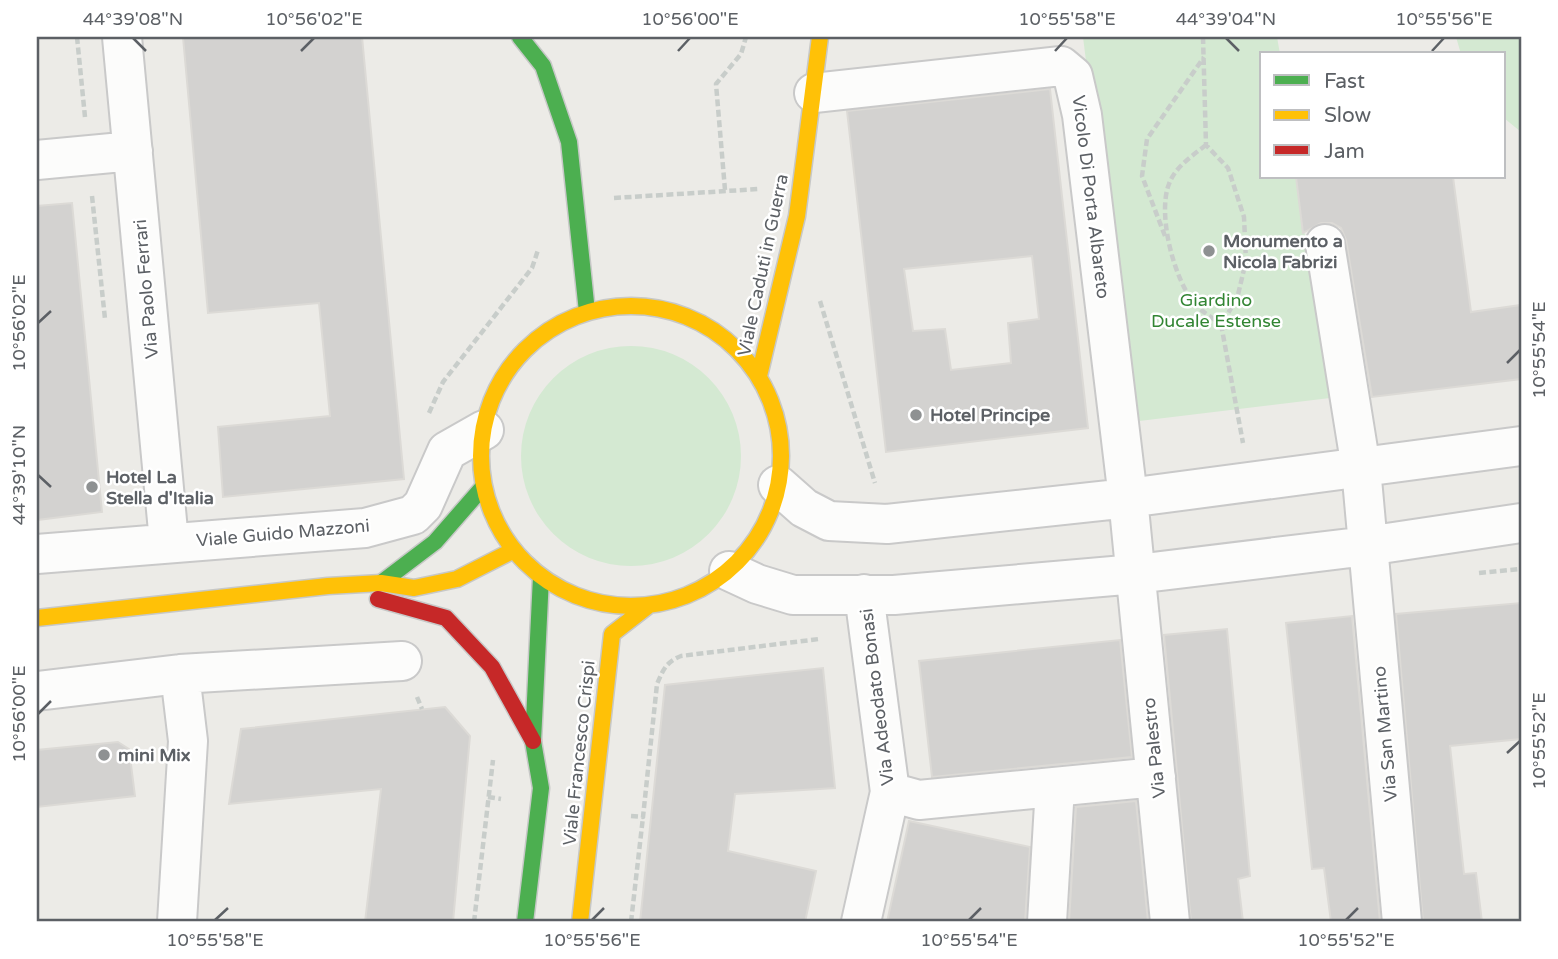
<svg xmlns="http://www.w3.org/2000/svg" width="1558" height="959" font-family="'Varela Round',sans-serif">
  <style>
    .green { fill: #d4e9d2 }
    .building { fill: #d3d2d0; stroke: #dcdad6; stroke-width: 2; fill-rule: evenodd }
    .lines { fill: none; stroke-linecap: round; stroke-linejoin: round }
    .street-casing { stroke: #c9c9c9; stroke-width: 42 }
    .fast-casing { stroke: #c7c8c7; stroke-width: 19 }
    .slow-casing { stroke: #c7c8c7; stroke-width: 19 }
    .jam-casing { stroke: #c7c8c7; stroke-width: 19 }
    .path { stroke: #c8cdca; stroke-width: 4.5; stroke-dasharray: 7 3.5; stroke-linecap: butt }
    .street { stroke: #fcfcfb; stroke-width: 38 }
    .fast { stroke: #4caf50; stroke-width: 16 }
    .slow { stroke: #ffc107; stroke-width: 16 }
    .jam { stroke: #c62828; stroke-width: 16 }
    .ticks { fill: none; stroke: #5c6065; stroke-width: 2.5 }
    .poi-dot { fill: #8e9192; stroke: #fff; stroke-width: 2.5 }
    .labels { text-anchor: middle; dominant-baseline: central; stroke-width: 5; stroke-linejoin: round; paint-order: stroke }
    .street-label { font-size: 18px; fill: #5c6065; stroke: #fff }
    .poi-label { font-size: 18px; font-weight: bold; fill: #5c6065; stroke: #fff; text-anchor: start }
    .park-label { font-size: 18px; fill: #328533; stroke: #fff }
    .neatline { fill: none; stroke: #5c6065; stroke-width: 2.5 }
    .ticks-label { font-size: 18px; text-anchor: middle; fill: #5c6065 }
  </style>
  <rect width="100%" height="100%" fill="#ecebe7"/>
  <path class="green" d="M1083,37H1277L1280,54H1262V177H1296L1330,398L1131,422Z
    M1456,37H1521V132L1504,118V54H1461Z
    M521 456a110 110 0 1 1 220 0a110 110 0 1 1-220 0Z"/>
  <path class="building" d="M183,37H362L404,479L223,497L218,427L330,416L319,303L208,313Z
    M1050,89L1088,428L886,452L847,111ZM1032,256L1039,319L1008,323L1011,363L951,370L945,329L913,331L904,269Z
    M1296,177H1453L1471,312L1521,305V379L1372,397L1346,240L1341,228L1332,223H1321L1303,233Z
    M72,203L102,512L37,520V206Z
    M1521,603V739L1450,746L1464,874L1476,873L1482,922H1423L1396,614Z
    M1352,616L1380,922H1331L1324,868L1312,869L1286,623Z
    M1227,629L1250,876L1238,879L1243,922H1191L1164,635Z
    M1120,640L1132,757L932,777L919,661Z
    M823,668L835,788L735,794L728,851L816,871L805,922H640L665,685Z
    M445,707L470,736L453,922H365L381,789L229,804L241,729Z
    M118,742L129,749L135,796L37,807V750Z
    M1136,801L1148,922H1069L1076,807Z
    M909,821L1030,847L1025,922H887Z"/>
  <g class="lines">
    <defs>
      <path id="street" d="M122,37L169,542
        M814,93L1061,66L1073,76L1082,115L1128,498L1170,922
        M37,160L133,151
        M1325,244L1361,468L1402,922
        M778,485L804,508L829,521L887,524L1128,498L1521,446
        M37,554L365,528L413,515L423,505L447,451L484,430
        M729,571L757,584L793,595H894L1136,574L1367,546L1521,523
        M37,691L180,674L402,661
        M890,792L919,800L1156,777
        M177,922L188,741L180,674
        M861,922L890,792L864,594
        M1047,922L1055,787"/>
      <path id="fast" d="M520,37L543,66L569,142L587,312
        M381,583L435,542L483,487
        M525,922L541,788L533,741L541,577"/>
      <path id="slow" d="M481 456a150 150 0 1 1 300 0a150 150 0 1 1-300 0Z
        M759,376L797,216L820,37
        M37,618L328,586L381,583L414,588L457,579L514,550
        M580,922L612,634L648,606"/>
      <path id="jam" d="M378,599L446,618L492,667L533,741"/>
    </defs>
    <use href="#street" class="street-casing"/>
    <use href="#fast" class="fast-casing"/>
    <use href="#slow" class="slow-casing"/>
    <use href="#jam" class="jam-casing"/>
    <path class="path" d="M77,37L85,117
      M1203,37L1206,145L1228,168L1244,217L1246,261L1237,299L1221,324L1243,443
      M1206,145C1192,156 1175,167 1169,184C1157,214 1174,280 1195,304C1202,312 1213,318 1221,324
      M725,190L716,84L741,54L746,37
      M92,196L105,319
      M614,198L759,189
      M1165,236L1142,176L1147,139L1204,57
      M820,301L875,483
      M429,413L443,382L532,268L538,250
      M1479,573L1521,569
      M417,697L422,709
      M488,797L501,799
      M631,816L643,817L657,684C663,670 666,662 681,656L819,639
      M474,922L493,760
      M631,922L643,817"/>
    <use href="#street" class="street"/>
    <use href="#fast" class="fast"/>
    <use href="#slow" class="slow"/>
    <use href="#jam" class="jam"/>
  </g>
  <path class="ticks" d="M133,38L146,51M1226,38L1239,51M301,51L314,38M678,51L690,38M1055,51L1067,38M1432,51L1444,38M38,323L51,311M1507,363L1520,350M38,475L51,487M38,714L51,701M1507,753L1520,741M215,920L228,908M592,920L604,908M969,920L981,908M1346,920L1358,908"/>
  <g class="poi-dot">
    <circle cx="1209" cy="251" r="7"/>
    <circle cx="916" cy="415" r="7"/>
    <circle cx="92" cy="487" r="7"/>
    <circle cx="104" cy="755" r="7"/>
  </g>
  <g class="labels">
    <g class="street-label">
      <text transform="translate(1091 197) rotate(83)">Vicolo Di Porta Albareto</text>
      <text transform="translate(763 265) rotate(-78)">Viale Caduti in Guerra</text>
      <text transform="translate(146 289) rotate(-95)">Via Paolo Ferrari</text>
      <text transform="translate(283 533) rotate(-5)">Viale Guido Mazzoni</text>
      <text transform="translate(877 697) rotate(-97)">Via Adeodato Bonasi</text>
      <text transform="translate(1385 734) rotate(-95)">Via San Martino</text>
      <text transform="translate(1154 748) rotate(-96)">Via Palestro</text>
      <text transform="translate(579 753) rotate(-84)">Viale Francesco Crispi</text>
    </g>
    <g class="poi-label">
      <text x="1223" y="241">Monumento a<tspan x="1223" dy="21">Nicola Fabrizi</tspan></text>
      <text x="930" y="415">Hotel Principe</text>
      <text x="106" y="477">Hotel La<tspan x="106" dy="21">Stella d'Italia</tspan></text>
      <text x="118" y="755">mini Mix</text>
    </g>
    <g class="park-label">
      <text x="1216" y="300">Giardino<tspan x="1216" dy="21">Ducale Estense</tspan></text>
    </g>
  </g>
  <rect width="1558" height="959" fill="none" stroke="#ffffff" stroke-width="77"/>
  <rect x="1260" y="52" width="245" height="126" fill="#ffffff" stroke="#bebfc1" stroke-width="2"/>
  <rect x="1274" y="75" width="35" height="10" fill="#4caf50" stroke="#bebfc1" stroke-width="2"/>
  <text x="1324" y="88" font-size="21" fill="#5c6065">Fast</text>
  <rect x="1274" y="110" width="35" height="10" fill="#ffc107" stroke="#bebfc1" stroke-width="2"/>
  <text x="1324" y="122" font-size="21" fill="#5c6065">Slow</text>
  <rect x="1274" y="145" width="35" height="10" fill="#c62828" stroke="#bebfc1" stroke-width="2"/>
  <text x="1324" y="158" font-size="21" fill="#5c6065">Jam</text>
  <rect x="38" y="38" width="1482" height="882" class="neatline"/>
  <g class="ticks-label">
    <text x="133" y="25">44°39'08"N</text>
    <text x="314" y="25">10°56'02"E</text>
    <text x="690" y="25">10°56'00"E</text>
    <text x="1067" y="25">10°55'58"E</text>
    <text x="1226" y="25">44°39'04"N</text>
    <text x="1444" y="25">10°55'56"E</text>
    <text transform="translate(19 323) rotate(-90)" y="6">10°56'02"E</text>
    <text transform="translate(1539 350) rotate(-90)" y="6">10°55'54"E</text>
    <text transform="translate(19 475) rotate(-90)" y="6">44°39'10"N</text>
    <text transform="translate(19 714) rotate(-90)" y="6">10°56'00"E</text>
    <text transform="translate(1539 741) rotate(-90)" y="6">10°55'52"E</text>
    <text x="215" y="946">10°55'58"E</text>
    <text x="592" y="946">10°55'56"E</text>
    <text x="969" y="946">10°55'54"E</text>
    <text x="1346" y="946">10°55'52"E</text>
  </g>
</svg>
